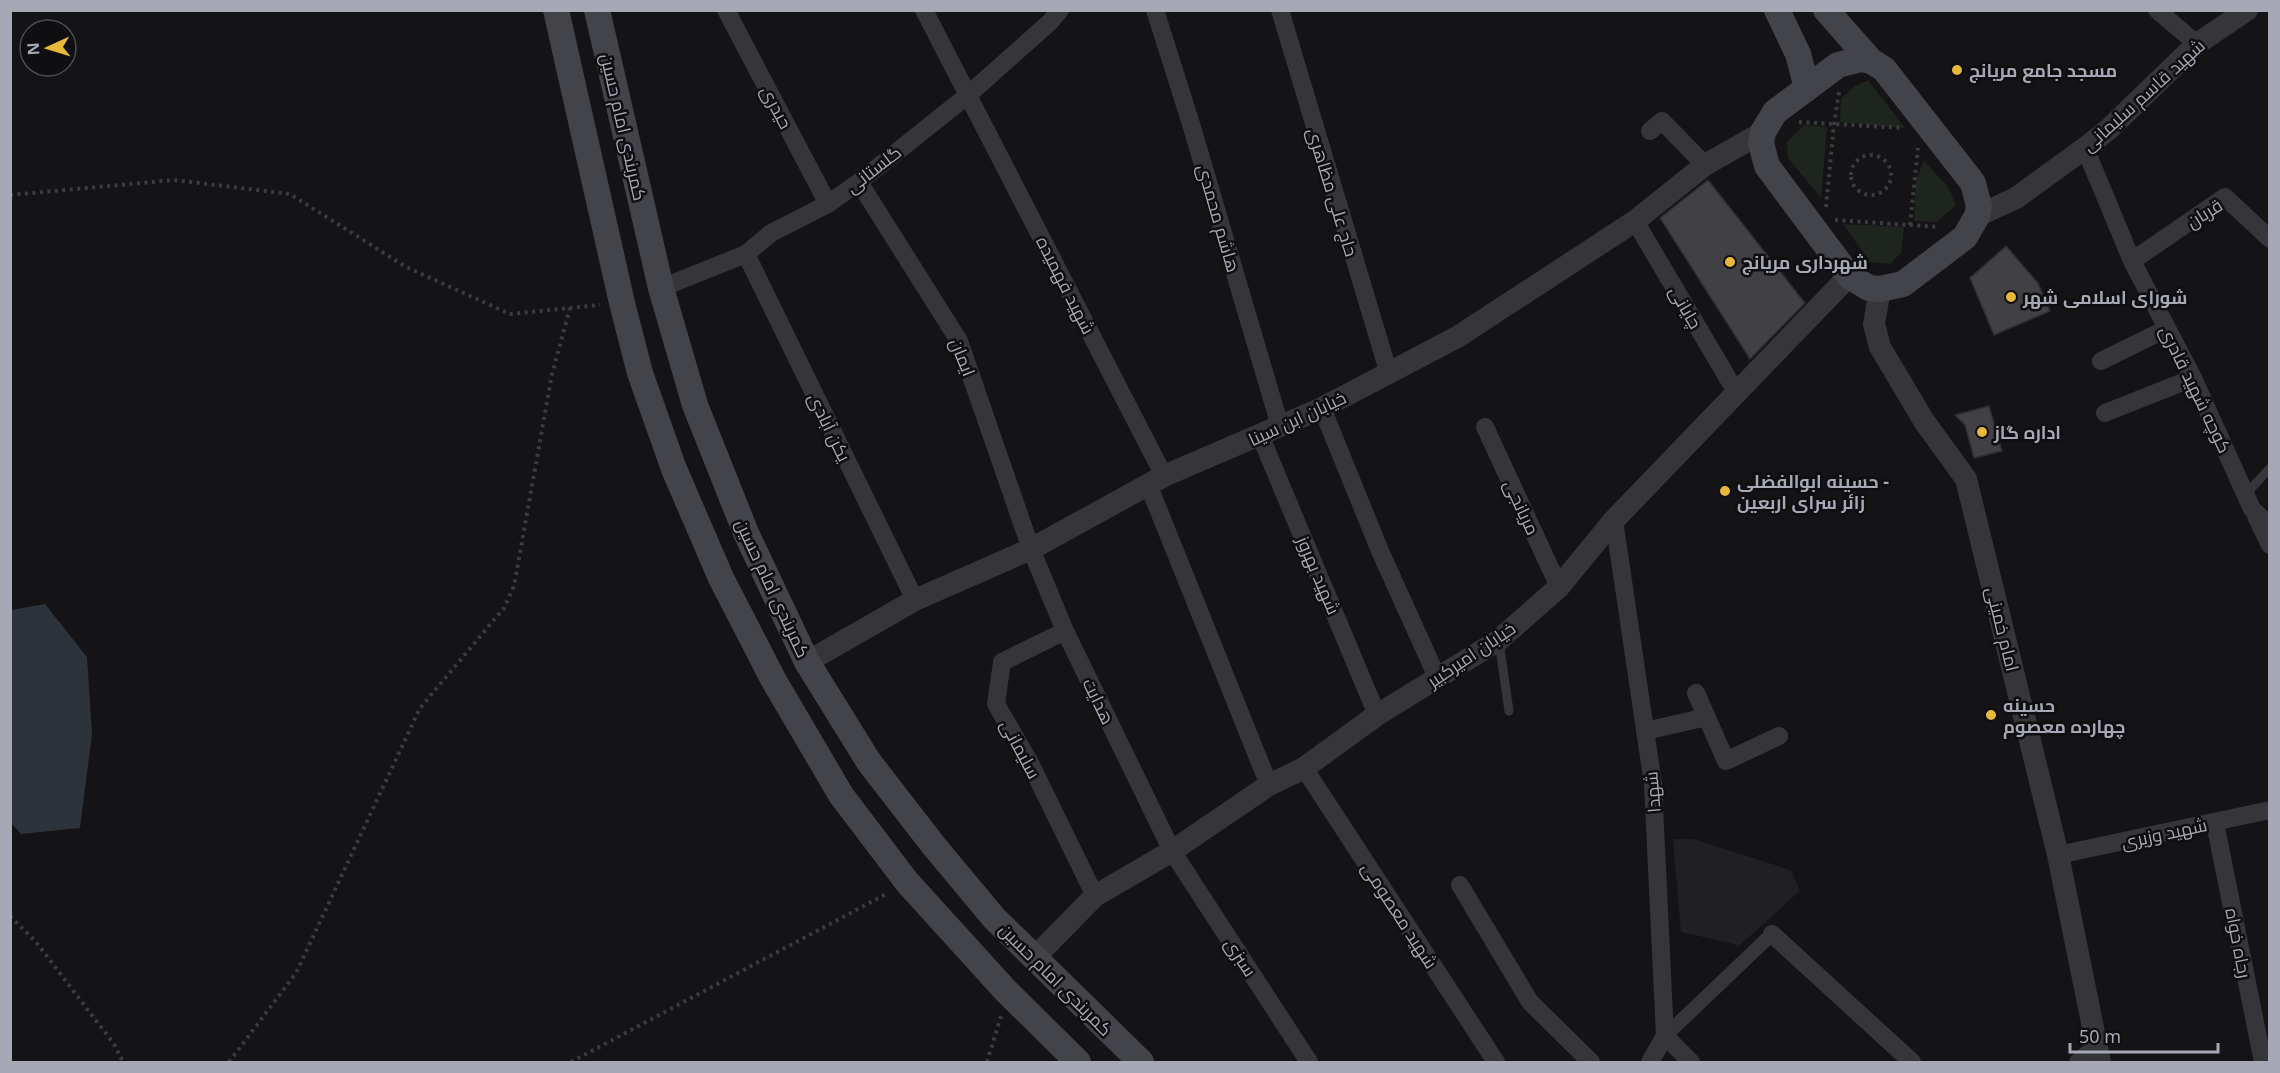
<svg xmlns="http://www.w3.org/2000/svg" width="2280" height="1073" font-family="'Noto Sans',Cairo,sans-serif">
  <style>
    .built { fill: #201f22 }
    .green { fill: #1e251f }
    .water { fill: #2c333a }
    .building { fill: #404045; stroke: #2e2e31; stroke-width: 1.5 }
    .lines { fill: none; stroke-linecap: round; stroke-linejoin: round }
    .path { stroke: #3b3c41; stroke-width: 4; stroke-dasharray: 3 4.5; stroke-linecap: butt }
    .service { stroke: #35353a; stroke-width: 9 }
    .pedestrian { stroke: #35353a; stroke-width: 14 }
    .minor { stroke: #35353a; stroke-width: 18 }
    .tertiary { stroke: #35353a; stroke-width: 22 }
    .secondary { stroke: #43444a; stroke-width: 26 }
    .poi-dot { fill: #e7b83a; stroke: #0f0e10; stroke-width: 2 }
    .labels { text-anchor: middle; dominant-baseline: central; stroke-width: 5; stroke-linejoin: round; paint-order: stroke }
    .poi-label { font-size: 18px; font-weight: bold; fill: #a6a9b5; stroke: #0f0e10; text-anchor: start }
    .street-label { font-size: 18px; fill: #a6a9b5; stroke: #0f0e10 }
  </style>
  <rect width="100%" height="100%" fill="#141315"/>
  <path class="built" d="M1673,839H1693L1791,870L1800,891L1738,947L1734,944L1681,932Z"/>
  <path class="green" d="M1868,80L1905,128L1840,122L1841,99L1855,86Z
    M1804,125L1827,127L1821,198L1788,158L1787,142Z
    M1924,161L1947,186L1956,205L1937,222L1914,221L1916,180Z
    M1843,224L1904,227L1901,253L1890,264L1870,262Z"/>
  <path class="water" d="M45,604L87,657L92,734L80,828L21,834L10,822L11,610Z"/>
  <path class="building" d="M1708,180L1805,303L1750,359L1660,218Z
    M2006,246L2038,283L2050,311L1994,335L1970,278Z
    M1989,406L2002,451L1974,458L1965,425L1955,415Z"/>
  <g class="lines">
    <path class="path" d="M1799,122L1903,128
      M1851 175a20 20 0 1 1 40 0a20 20 0 1 1-40 0Z
      M10,195L174,180L290,194L406,267L510,314L600,305
      M1826,207L1834,124L1839,92
      M1835,220L1939,227
      M1910,225L1918,148
      M10,916L36,942L114,1044L123,1062
      M229,1062L296,973L420,708L504,608L514,586L552,374L570,308
      M571,1062L888,893
      M987,1062L1001,1016"/>
    <path class="service" d="M2246,494L2270,468
      M1499,642L1509,711"/>
    <path class="pedestrian" d="M1665,1036L1772,934"/>
    <path class="minor" d="M726,10L828,204
      M924,10L1164,476
      M1155,10L1191,124L1280,426
      M1280,10L1389,374
      M2157,10L2197,44
      M1650,131L1662,121L1705,165
      M2085,148L2132,261L2193,378L2252,509L2270,526
      M859,182L959,341L1031,549L1065,631L1172,851L1309,1062
      M1635,221L1736,392
      M746,254L915,600
      M2132,261L2225,197L2270,239
      M661,288L746,254L771,233L828,204L859,182L968,95L1050,22L1060,10
      M2101,361L2166,329
      M1322,408L1380,551L1437,677
      M2105,413L2193,378
      M1485,427L1559,587
      M1260,435L1377,715
      M1148,484L1269,785
      M2256,516L2270,545
      M1614,520L1653,784L1665,1036L1650,1062
      M1065,631L1002,662L996,704L1030,763L1095,896
      M1696,693L1726,761L1779,736
      M1645,731L1707,717
      M1304,768L1496,1062
      M2215,823L2263,1062
      M2058,855L2270,810
      M1460,885L1530,1002L1591,1062
      M1772,934L1912,1062
      M1665,1036L1691,1062
      M2078,1062L2096,1047"/>
    <path class="tertiary" d="M1977,216L2016,198L2085,148L2110,128L2197,44L2247,10
      M1880,289L1874,324L1880,347L1924,421L1966,479L2058,855L2100,1062
      M807,662L915,600L1031,549L1164,476L1322,408L1459,336L1635,221L1705,165L1763,132
      M1033,959L1095,896L1172,851L1269,785L1304,768L1377,715L1499,640L1559,587L1614,520L1849,276"/>
    <path class="secondary" d="M556,10L622,303L640,373L674,469L721,578L773,679L841,795L907,882L1006,991L1078,1062
      M597,10L661,288L695,405L746,533L807,662L869,762L934,846L994,918L1141,1062
      M1777,10L1798,54L1807,88
      M1826,10L1871,61
      M1861,59L1871,61L1884,69L1973,183L1979,206L1977,216L1965,237L1903,284L1880,289L1869,288L1849,276L1767,166L1761,143L1763,132L1775,112L1838,65Z"/>
  </g>
  <g class="poi-dot">
    <circle cx="1957" cy="70" r="6"/>
    <circle cx="1730" cy="262" r="6"/>
    <circle cx="2011" cy="297" r="6"/>
    <circle cx="1982" cy="432" r="6"/>
    <circle cx="1725" cy="491" r="6"/>
    <circle cx="1991" cy="715" r="6"/>
  </g>
  <g class="labels">
    <g class="poi-label">
      <text x="1969" y="70">مسجد جامع مریانج</text>
      <text x="1742" y="262">شهرداری مریانج</text>
      <text x="2023" y="297">شورای اسلامی شهر</text>
      <text x="1994" y="432">اداره گاز</text>
      <text x="1737" y="481">حسینه ابوالفضلی -<tspan x="1737" dy="21">زائر سرای اربعین</tspan></text>
      <text x="2003" y="705">حسینه<tspan x="2003" dy="21">چهارده معصوم</tspan></text>
    </g>
    <g class="street-label">
      <text transform="translate(2143 95) rotate(-42)">شهید قاسم سلیمانی</text>
      <text transform="translate(777 107) rotate(62)">حیدری</text>
      <text transform="translate(624 127) rotate(77)">کمربندی امام حسین</text>
      <text transform="translate(873 169) rotate(-38)">گلستانی</text>
      <text transform="translate(1333 192) rotate(73)">حاج علی مظاهری</text>
      <text transform="translate(2204 213) rotate(-32)">قربان</text>
      <text transform="translate(1219 218) rotate(74)">هاشم محمدی</text>
      <text transform="translate(1066 285) rotate(63)">شهید فهمیده</text>
      <text transform="translate(1686 307) rotate(60)">چایانی</text>
      <text transform="translate(963 357) rotate(68)">ایمان</text>
      <text transform="translate(2196 389) rotate(64)">کوچه شهید قادری</text>
      <text transform="translate(1297 418) rotate(-25)">خیابان ابن سینا</text>
      <text transform="translate(830 427) rotate(64)">یکن آبادی</text>
      <text transform="translate(1522 507) rotate(65)">مریانجی</text>
      <text transform="translate(1319 575) rotate(67)">شهید بهروز</text>
      <text transform="translate(773 588) rotate(65)">کمربندی امام حسین</text>
      <text transform="translate(2003 629) rotate(76)">امام خمینی</text>
      <text transform="translate(1471 654) rotate(-34)">خیابان امیرکبیر</text>
      <text transform="translate(1099 701) rotate(64)">هدایت</text>
      <text transform="translate(1021 749) rotate(62)">سلیمانی</text>
      <text transform="translate(1652 792) rotate(-95)">شهدا</text>
      <text transform="translate(2164 833) rotate(-12)">شهید وزیری</text>
      <text transform="translate(1400 915) rotate(57)">شهید معصومی</text>
      <text transform="translate(2239 943) rotate(79)">رجاه خواه</text>
      <text transform="translate(1241 957) rotate(57)">سبزی</text>
      <text transform="translate(1056 979) rotate(45)">کمربندی امام حسین</text>
    </g>
  </g>
  <rect width="2280" height="1073" fill="none" stroke="#a6a9b5" stroke-width="24"/>
  <g transform="translate(48 48) rotate(266)"><circle r="28" fill="#0f0e10" stroke="#4b4c52" stroke-width="1.5"/>
  <path d="M0-4.5L10 22L0 15L-10 22Z" fill="#e7b83a"/>
  <text y="-9" font-size="16" font-weight="bold" text-anchor="middle" fill="#a6a9b5">N</text>
  </g>
  <path d="M2070 1043v9h148v-9" fill="none" stroke="#a6a9b5" stroke-width="3"/>
  <text x="2079" y="1043" font-size="18" fill="#a6a9b5" stroke="#0f0e10" stroke-width="4.5" paint-order="stroke">50 m</text>
</svg>
